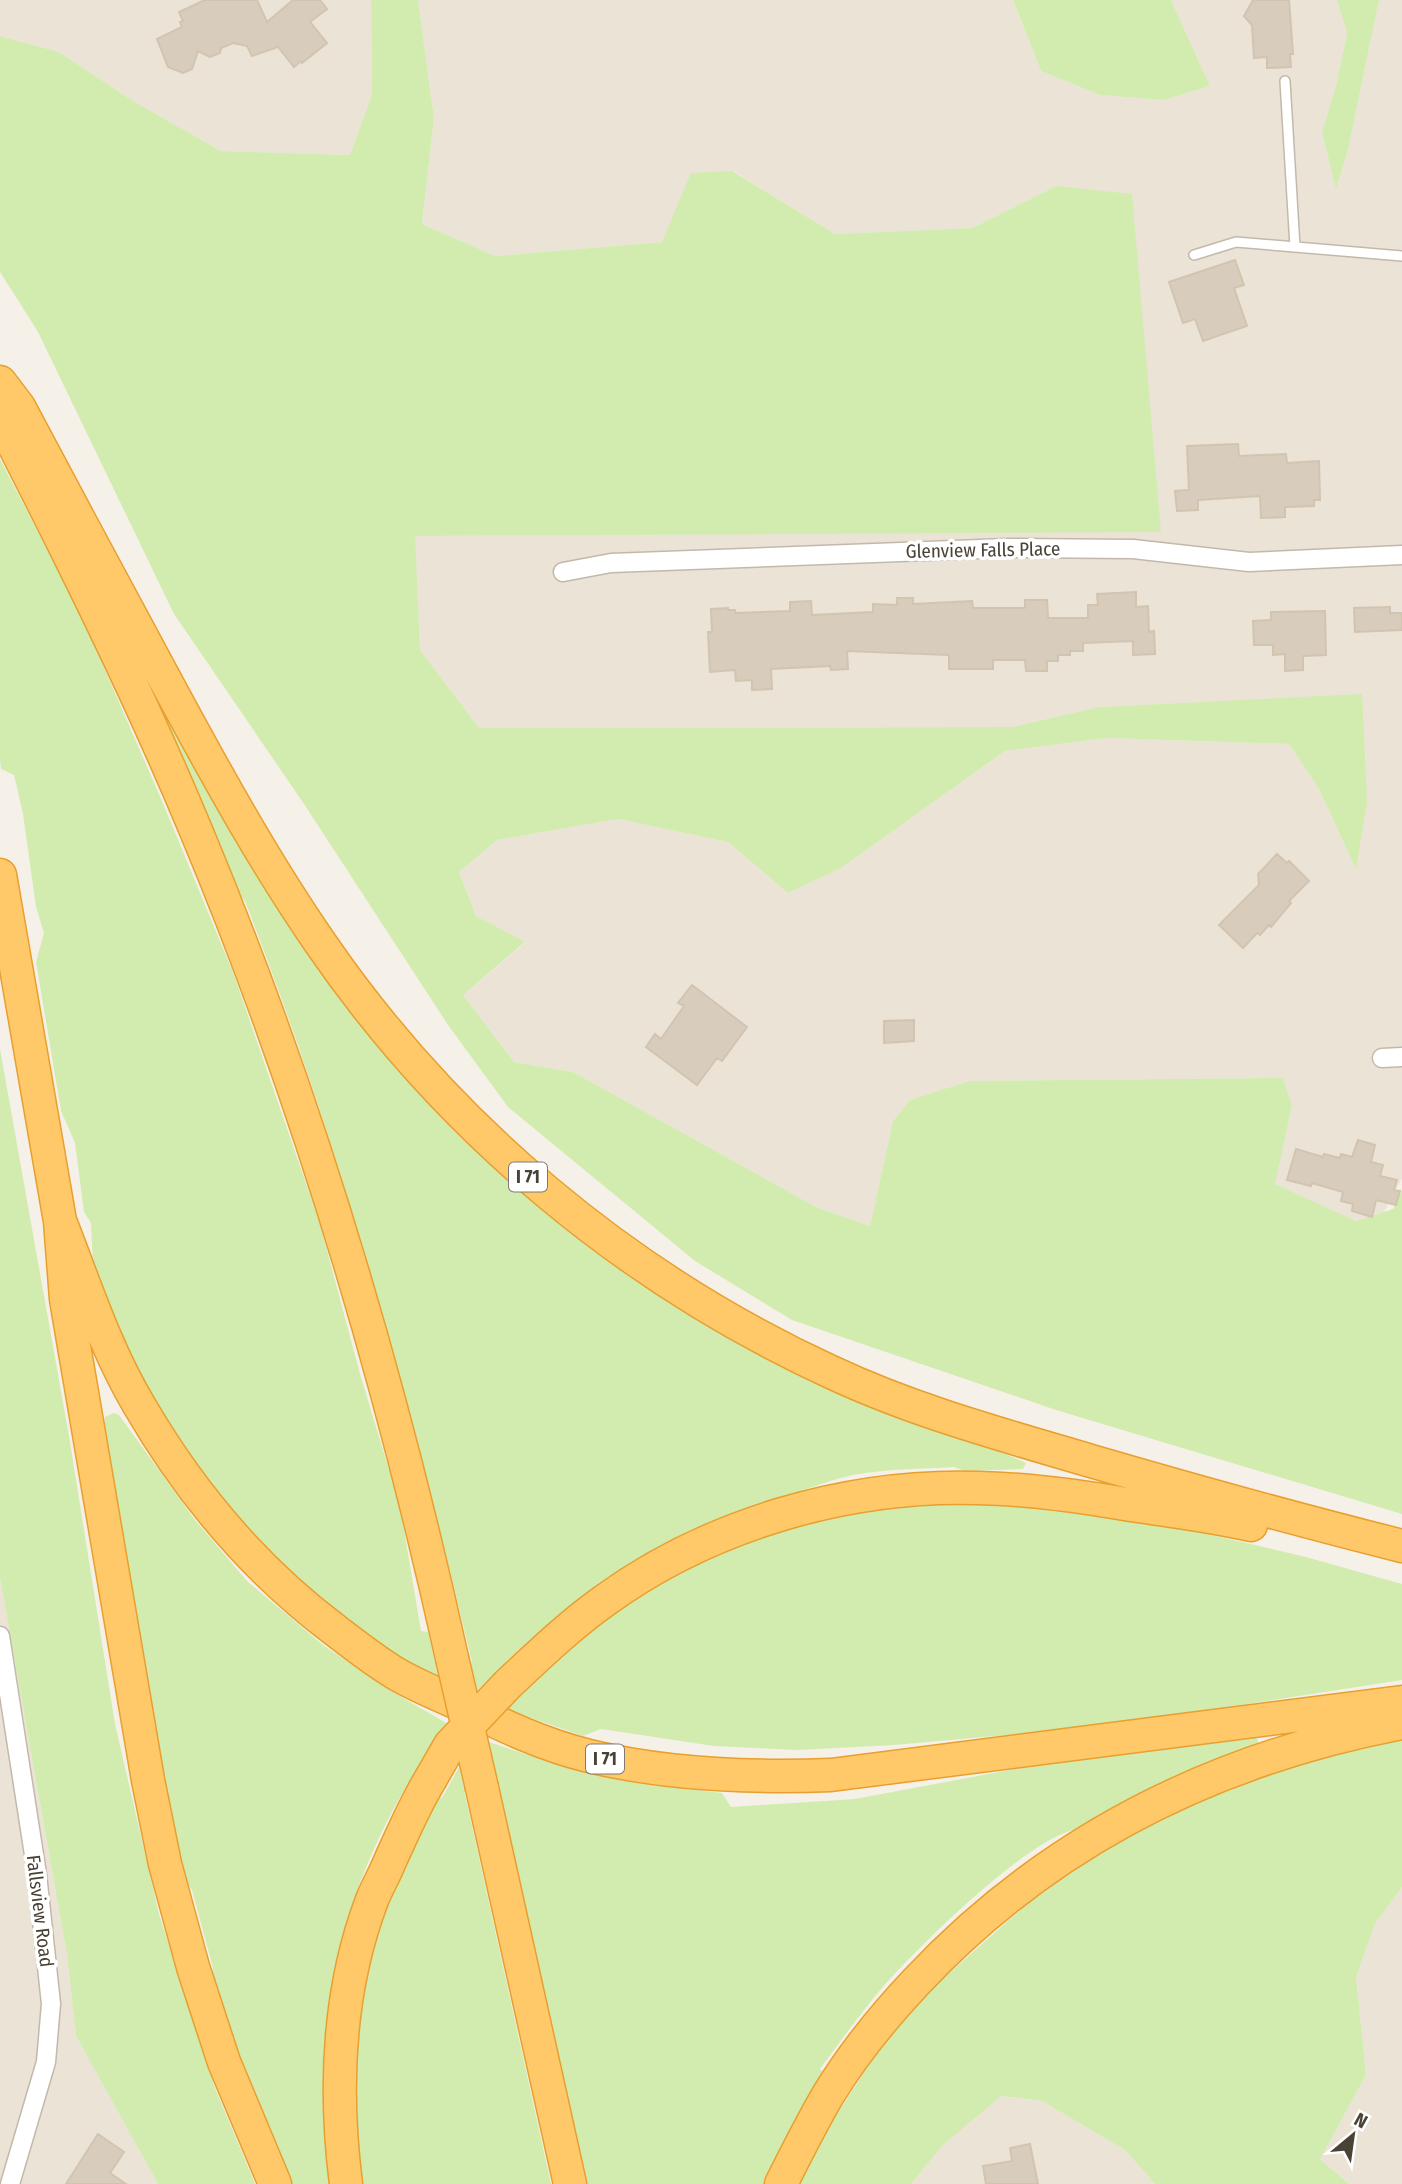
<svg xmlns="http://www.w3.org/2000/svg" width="1402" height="2184" font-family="'Fira Sans Condensed',sans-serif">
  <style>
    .residential { fill: #eae3d6 }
    .green { fill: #d2ecaf }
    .building { fill: #d8cdbd; stroke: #d3c4b0; stroke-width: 2 }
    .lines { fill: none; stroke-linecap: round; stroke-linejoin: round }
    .lane-casing { stroke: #c2b9aa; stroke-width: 12 }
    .street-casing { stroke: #c2b9aa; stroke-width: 21 }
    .highway-casing { stroke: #e89f2f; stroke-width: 35 }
    .lane { stroke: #fff; stroke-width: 9 }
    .street { stroke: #fff; stroke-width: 18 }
    .highway { stroke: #ffc96a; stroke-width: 32 }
    .highway-bridge-casing { stroke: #e89f2f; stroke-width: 35; stroke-linecap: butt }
    .highway-bridge { stroke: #ffc96a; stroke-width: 32 }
    .labels { text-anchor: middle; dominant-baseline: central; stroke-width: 7; stroke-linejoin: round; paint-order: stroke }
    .shield { fill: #fff; stroke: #807b72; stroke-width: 2 }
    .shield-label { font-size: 18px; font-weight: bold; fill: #4a4236 }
    .street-label { font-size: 19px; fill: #4a4236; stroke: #fff }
  </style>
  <rect width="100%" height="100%" fill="#f5f1e9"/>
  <path class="residential" d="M0,0H371L372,94L350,155L221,151L133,101L59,52L0,36Z
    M418,0H1013L1041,71L1100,95L1164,100L1210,86L1171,0H1337L1347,33L1337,82L1322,132L1336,188L1348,150L1379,0H1402V1178L1384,1212L1356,1221L1274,1184L1292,1105L1283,1078L969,1081L910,1100L893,1121L870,1226L816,1207L573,1072L514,1062L463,995L525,943L476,916L459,872L497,840L618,819L728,842L788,893L841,868L1005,751L1107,738L1289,744L1319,789L1355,867L1361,695L1099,707L1012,727L479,728L420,650L414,536L1161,531L1056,186L972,228L835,234L733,171L662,242L495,256L422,224L434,118Z
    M0,1578L67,1955L76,2036L158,2184H0Z
    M1402,1887V2184H1349L1320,2159L1366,2075L1356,1977L1375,1924Z
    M1000,2096L1042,2101L1125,2150L1155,2184H911L943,2145Z"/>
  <path class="green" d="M371,0H418L434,118L422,224L495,256L662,242L691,173L732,171L835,234L972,228L1056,186L1132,194L1161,532L415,536L420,650L479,728L1012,727L1099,707L1362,694L1367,801L1356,869L1319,789L1289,744L1107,738L1005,751L841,868L788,893L728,842L618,819L497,840L459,872L476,916L525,942L463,995L514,1062L573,1072L816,1207L870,1226L893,1121L910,1100L969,1081L1283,1078L1292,1105L1275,1184L1356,1221L1393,1209L1402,1190V1514L1056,1410L792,1320L695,1261L508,1107L448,1025L304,804L174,614L38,332L0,272V36L59,52L133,101L221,151L350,155L372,94Z
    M1013,0H1171L1210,86L1164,100L1100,95L1041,71Z
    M1337,0H1379L1348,150L1336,189L1322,132L1337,82L1347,33Z
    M0,459L82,617L165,808L234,975L320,1224L360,1374L400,1506L421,1631L428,1632L440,1683L405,1663L297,1583L200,1479L202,1472L152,1395L118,1331L93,1266L91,1223L84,1212L75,1143L61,1111L36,962L44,933L36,907L23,814L14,775L1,769L0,759Z
    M154,691L448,1119L498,1171L559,1221L880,1408L905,1421L915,1419L1013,1457L1026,1463L1023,1469L965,1471L954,1467C921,1469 886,1469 853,1475C826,1481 799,1492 772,1501C737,1513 701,1525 668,1542C596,1579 532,1634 476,1692L469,1663L472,1662C411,1404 341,1148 245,901L238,892Z
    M0,1049L69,1436L115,1724L159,1914L215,2088L255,2184H158L76,2036L67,1955L0,1578Z
    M114,1413L119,1415L195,1520L247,1581L323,1645L391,1691L448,1724C372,1824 323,1951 323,2078C323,2113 326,2149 329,2184H289L262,2125L210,1981L213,1968L192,1890L183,1879L162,1768L157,1762L117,1528L104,1424L105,1417Z
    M1009,1500L1175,1526L1306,1557L1402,1584V1680L1099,1727L894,1745L798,1750L714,1746L601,1729L583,1736L506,1709L575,1640L615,1608L725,1545L871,1506Z
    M1256,1735L1259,1745L1080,1829C1033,1832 914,1951 882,1988C860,2014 840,2042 820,2069L824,2074L812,2092L764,2184H587L486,1741L570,1769L642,1784L722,1793L731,1807L855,1799L1015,1769Z
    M1402,1739V1887L1375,1924L1356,1977L1366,2075L1320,2159L1349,2184H1155L1125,2150L1042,2101L1001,2096L943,2145L911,2184H796L806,2161L902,2015L1081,1856L1233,1779L1364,1745Z
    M459,1767L551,2184H354L350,2071L372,1938L400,1869L440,1796L442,1798Z"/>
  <path class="building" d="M205,0H257L267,22L293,0H320L327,9L310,22L327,43L302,63L301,61L294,67L278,47L252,56L247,46L233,43L221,48L220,53L210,57L198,51L192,69L183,73L168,67L157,39L182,27L180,22L183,21L179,12Z
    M1253,0H1289L1293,54H1290L1291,67L1267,68V57L1254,58L1252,25L1244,16Z
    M1235,260L1244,285L1234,288L1247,326L1203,341L1195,319L1183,323L1169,282Z
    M1238,444L1239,456L1286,454L1287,463L1319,461L1320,500H1314V506L1285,507V517L1261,518L1260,496L1198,500V510L1177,511L1175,491L1189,490L1187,446Z
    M1136,592V607L1148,606L1149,632L1154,631L1155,654L1133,655V641L1083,643V651H1070V655H1058V661H1047V671H1026L1025,660H993V669H949V655L847,651L848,669L831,670L830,666L771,669L772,689L752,690V680L736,681L735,670L710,672L708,632H712L711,609L728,608V610H735V613L790,611V602L811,601L812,615L873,612V604L897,605V598H913V604L972,601L973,608H1025V600H1047L1048,618H1088V605H1098L1097,594Z
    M1390,607V613H1402V630L1355,632L1354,608Z
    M1325,611L1326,655L1303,656V670L1285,671V654L1273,655V645H1254L1253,621L1271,620V612Z
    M1277,854L1287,863L1289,861L1309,881L1289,901L1291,903L1271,927L1269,925L1260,935L1257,933L1243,948L1219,925L1259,885L1258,874Z
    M692,985L747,1027L722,1061L717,1058L697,1085L646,1047L655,1034L661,1039L684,1006L678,1003Z
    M914,1020V1041L884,1043V1021Z
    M1358,1140L1375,1145L1371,1162L1383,1165L1380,1176L1397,1180L1394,1190L1400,1191L1396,1205L1376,1200L1372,1217L1352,1211L1353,1204L1341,1201L1343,1192L1312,1183L1311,1186L1287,1180L1296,1149L1323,1157L1324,1154L1340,1158L1341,1154L1352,1157Z
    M98,2134L124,2152L110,2173L126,2184H66Z
    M1030,2144L1038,2184H986L983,2166L1012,2161L1010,2148Z"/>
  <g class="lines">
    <defs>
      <path id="lane" d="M1285,81L1295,247
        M1194,255L1236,242L1402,256"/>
      <path id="street" d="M563,572L611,563L1006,548L1133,549L1249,562L1402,555
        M1382,1058L1402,1057
        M0,1636L37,1874L51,2004L46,2062L10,2184"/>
      <path id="highway" d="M0,382L19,407C71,505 123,602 176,700C221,783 267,866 321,944C448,1129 627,1278 831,1372C914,1411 1003,1435 1091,1461C1194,1491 1298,1520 1402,1546
        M0,418C70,555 138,691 197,833C308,1099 390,1377 452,1658
        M0,875L60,1221L66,1299L148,1780L165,1864L193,1967L224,2062L275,2184
        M60,1221C84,1282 105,1348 139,1405C190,1493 254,1569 335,1630C356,1646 377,1663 400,1676C420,1687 441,1696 462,1705C503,1726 544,1745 589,1756C668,1775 750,1778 831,1775L1402,1702
        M508,1684C539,1655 569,1626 604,1601C710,1524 848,1484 978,1488C1030,1489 1080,1496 1131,1505C1171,1511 1212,1516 1251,1525
        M482,1788L570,2184
        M346,2184C334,2089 338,1990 372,1900C377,1887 385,1874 390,1861C403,1833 414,1806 430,1780
        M781,2184C796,2154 811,2124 828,2095C853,2054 883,2017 916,1982C1048,1841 1213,1759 1402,1723"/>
    </defs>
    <use href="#lane" class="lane-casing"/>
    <use href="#street" class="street-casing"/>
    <use href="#highway" class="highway-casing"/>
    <use href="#lane" class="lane"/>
    <use href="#street" class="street"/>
    <use href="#highway" class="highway"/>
    <defs>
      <path id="highway-bridge" d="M452,1658L482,1788
        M430,1780L450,1745L508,1684"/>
    </defs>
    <use href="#highway-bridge" class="highway-bridge-casing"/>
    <use href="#highway-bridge" class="highway-bridge"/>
  </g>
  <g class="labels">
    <g class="shield">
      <rect x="509" y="1162.5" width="38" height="29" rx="5"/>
      <rect x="586" y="1744.5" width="38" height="29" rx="5"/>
    </g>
    <g class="shield-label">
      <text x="528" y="1177">I 71</text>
      <text x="605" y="1759">I 71</text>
    </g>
    <g class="street-label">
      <text transform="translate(983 550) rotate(-1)">Glenview Falls Place</text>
      <text transform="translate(40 1911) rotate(83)">Fallsview Road</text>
    </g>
  </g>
  <g transform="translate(1353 2135) rotate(29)" stroke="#ffffff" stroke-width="5" paint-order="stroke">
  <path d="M0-5L12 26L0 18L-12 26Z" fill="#4a4236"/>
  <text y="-10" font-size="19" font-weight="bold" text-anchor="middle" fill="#4a4236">N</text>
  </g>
</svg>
